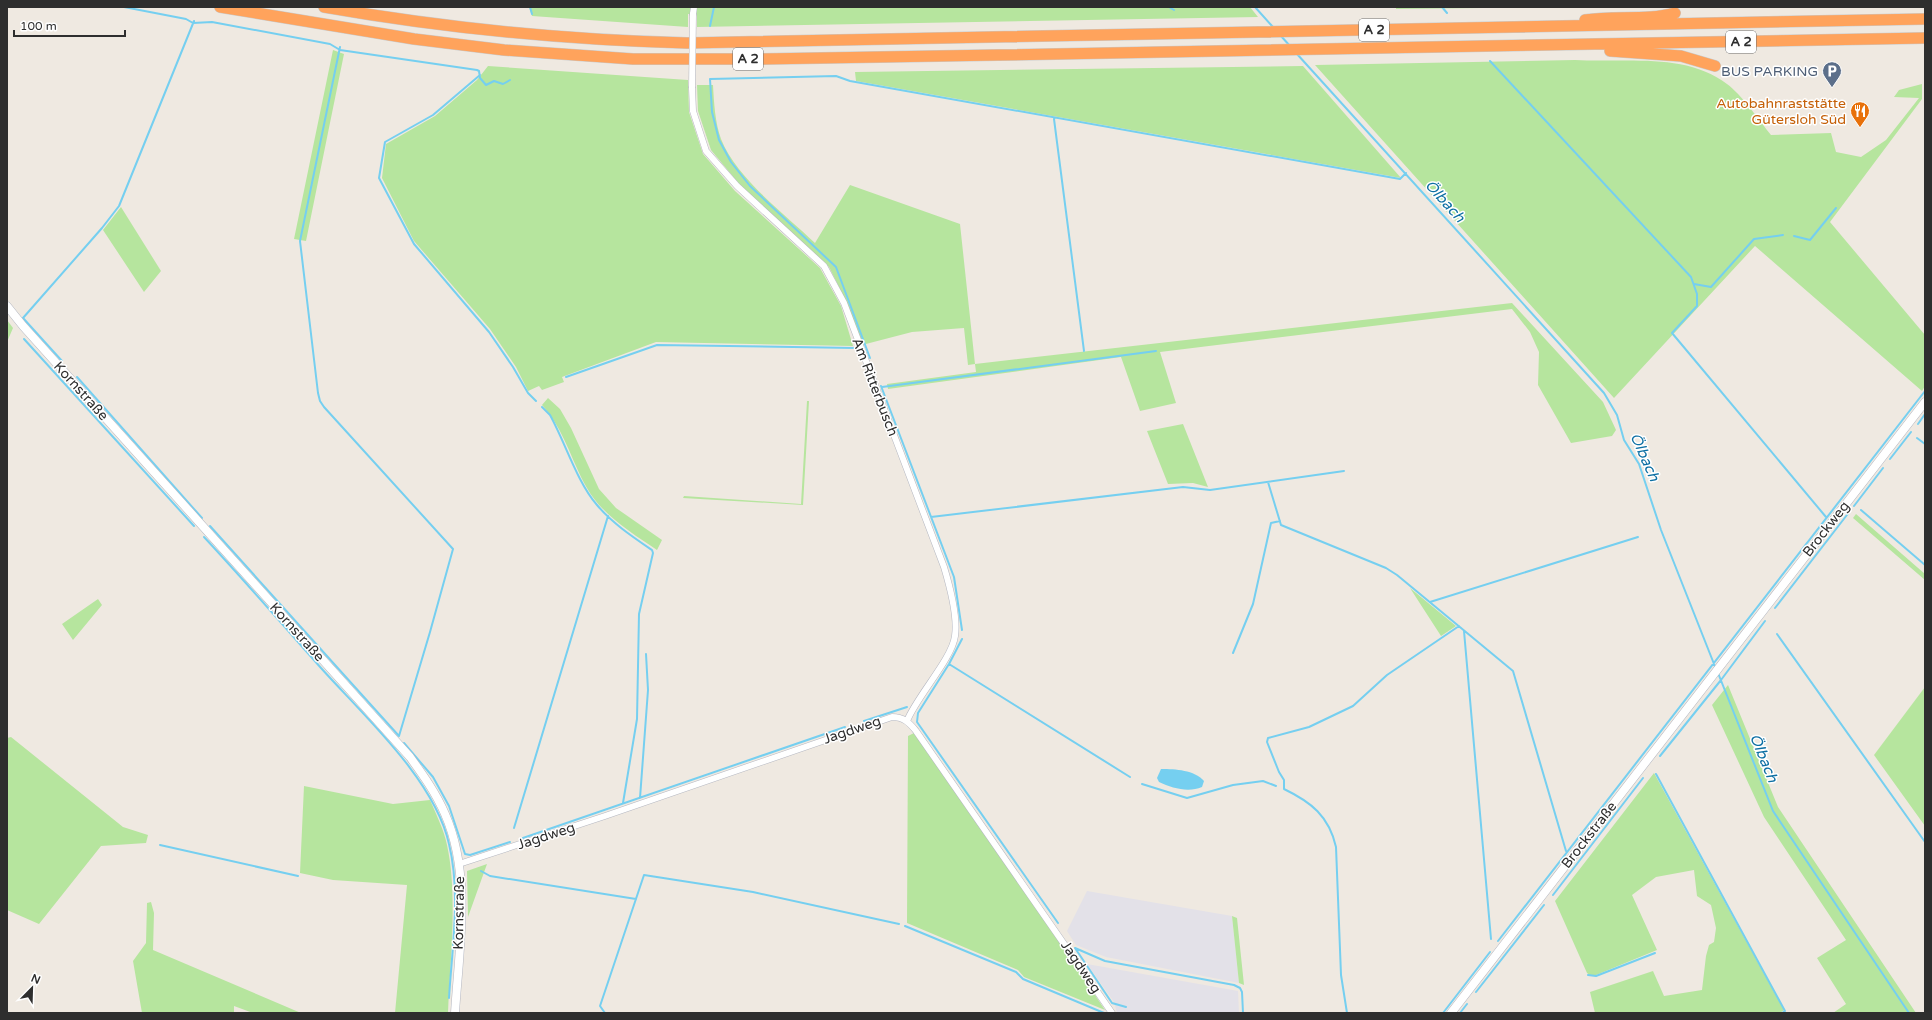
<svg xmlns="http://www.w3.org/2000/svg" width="1932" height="1020" font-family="'Varela Round',sans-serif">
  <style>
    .industrial { fill: #e3e1e8 }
    .green { fill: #b6e59e }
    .water { fill: #75cff0 }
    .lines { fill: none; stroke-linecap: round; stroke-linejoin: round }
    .stream { stroke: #75cff0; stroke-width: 2 }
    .street-casing { stroke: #b4b7c1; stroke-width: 7 }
    .secondary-casing { stroke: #b4b7c1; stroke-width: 9 }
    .highway-casing { stroke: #c9c9c9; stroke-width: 12 }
    .street { stroke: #fff; stroke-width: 6 }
    .secondary { stroke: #fff; stroke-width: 8 }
    .highway { stroke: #ffa35c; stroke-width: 11 }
    .street-bridge-casing { stroke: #b4b7c1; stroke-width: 7; stroke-linecap: butt }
    .street-bridge { stroke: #fff; stroke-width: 6 }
    .labels { text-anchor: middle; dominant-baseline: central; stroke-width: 3; stroke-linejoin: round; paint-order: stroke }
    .shield { fill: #fff; stroke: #6d6d6d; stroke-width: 1 }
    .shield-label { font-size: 13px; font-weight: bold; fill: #2e2e2e }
    .service-label { font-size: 14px; fill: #4e5e75; stroke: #fff; text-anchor: end }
    .food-label { font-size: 14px; fill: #c56008; stroke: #fff; text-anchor: end }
    .street-label { font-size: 14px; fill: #2e2e2e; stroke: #fff }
    .water-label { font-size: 15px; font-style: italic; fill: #0d6fa3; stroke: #fff }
  </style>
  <rect width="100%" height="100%" fill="#efe9e1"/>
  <path class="industrial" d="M1087,891L1232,916L1239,983L1106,957L1076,945L1067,931Z
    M1087,964L1238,991L1239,1013H1117L1114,1002Z"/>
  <path class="green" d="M529,7H1250L1258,17L697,27V14H688V27L532,16Z
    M1396,7H1570L1396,9Z
    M333,50L344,54L306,241L294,239Z
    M1575,60C1624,63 1686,52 1727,84C1741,94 1759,120 1771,135L1831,133L1836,152L1861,157L1886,140L1919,98L1894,97L1899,90L1922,84V99L1830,222L1925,335V386L1922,391L1755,246L1614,398L1315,65Z
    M488,66L688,80L689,112L703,154L735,191L820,268L841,306L853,346L656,342L562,377L564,382L542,390L539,386L528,391L516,367L490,329L414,241L382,178L386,144L435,116L477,80Z
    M1303,66L1401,178L856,81L855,72Z
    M697,85H713C714,103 715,122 721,139C737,179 784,213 815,243L850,185L960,224L975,364L1512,303L1603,402L1616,430L1612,436L1571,443L1538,385L1539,352L1530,332L1512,309L1160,352L1176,403L1140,411L1121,357L888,389L887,384L976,372L975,364L968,365L964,328L912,332L862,345L847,303L829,267L740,185L711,150L698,111Z
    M121,207L161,271L144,292L103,230Z
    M7,320L13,328L7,342Z
    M548,398L560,409L571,428L599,489L616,508L662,540L657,550C632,533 602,515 587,488C571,460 564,429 542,405Z
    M807,401H809L803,505L683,498L684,496L801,504Z
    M1183,424L1208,487L1193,483L1168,484L1147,431Z
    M1856,514L1925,574V580L1853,518Z
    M1410,588L1456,626L1441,636Z
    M98,599L102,605L73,640L62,624Z
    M1728,685L1778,807L1916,1013H1833L1846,1004L1817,958L1846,940L1764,817L1712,705Z
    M1925,687V826L1874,755Z
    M914,733L1058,940L1105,1010L1024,977L1018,970L907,923L908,736Z
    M11,737L123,827L148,835L146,843L101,846L39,924L7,910V738Z
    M1654,773L1784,1010L1780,1013H1595L1590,992L1653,971L1664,996L1702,990L1706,956L1709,945L1714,942L1716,928L1711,905L1697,896L1694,870L1656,877L1632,895L1657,950L1596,975L1591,976L1587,973L1555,901Z
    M304,786L393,804L430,800C436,814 444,830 447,845C458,895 450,962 448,1013H395L407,885L333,880L300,873Z
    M487,864L468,917L467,871Z
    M151,902L154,913L153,950L301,1013H253L234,1006V1013H142L133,961L146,943L147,903Z
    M1232,916L1237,918L1244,985L1239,983Z"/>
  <path class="water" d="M1161,769C1176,769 1194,770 1204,781L1202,787C1188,793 1172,788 1159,782L1157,778Z"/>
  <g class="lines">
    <path class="stream" d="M124,7L186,19L193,23L212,22L330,44L340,50L477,70L479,71L480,78L486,85L494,81L503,84L510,80
      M530,7L532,14
      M1169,7L1174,10
      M1255,7L1273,27
      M1442,7L1447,13
      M710,26L714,7
      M1281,36L1290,46
      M340,47L300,241L318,393L320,401L324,407L453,549L430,632L399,736
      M1297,54L1604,393L1617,415L1624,440L1639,464L1661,530L1716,669
      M1490,61L1691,277L1697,294V306L1672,333L1826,517
      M480,75L433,115L385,142L379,178L414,244L489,332L513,367L528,393L536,401
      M1054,119L1084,351
      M1794,236L1810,240L1836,208
      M1694,284L1711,287L1754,239L1783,235
      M24,339L194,526
      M870,358L836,267L750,186L731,162L719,140L712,112L710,79L836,76L850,81L1400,179L1406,173
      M62,361L23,318L102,228L119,206L194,21
      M77,377L202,518
      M566,377L657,345L855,348
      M881,386L954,577L962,630
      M882,387L1156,351
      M542,407L550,415C565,442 577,482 597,505C612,523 633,537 652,550L653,553L639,614L637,719L623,803
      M1918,424L1925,414
      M1917,438L1925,444
      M1890,459L1911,432
      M1268,482L1281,525L1386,568L1397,575L1513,671L1566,851
      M1854,506L1883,468
      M1861,510L1925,565
      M931,517L1183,487L1210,490L1344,471
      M210,526L399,736
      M204,537C244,580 282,624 321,668C364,716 435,780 449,844C461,893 452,948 449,998
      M1430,602L1638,537
      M1775,608L1850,511
      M1464,631L1491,939
      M1777,634L1925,842
      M962,639L949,664L918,713L917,722L1058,923
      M1233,653L1253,604L1271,523L1280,521
      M949,664L1130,777
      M1718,673L1773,811L1909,1013
      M864,721L907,707
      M404,743L433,777L449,806L465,854L470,855L510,842
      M1660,756L1721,680L1765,621
      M1656,774L1785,1011L1782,1013
      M1142,784L1187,798L1233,785L1263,781L1276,786
      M1284,789V780L1279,772L1267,742L1268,738L1309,727L1353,706L1387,675L1459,626
      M1284,789C1311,802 1329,816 1336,847L1341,975L1347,1013
      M640,798L648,690L646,654
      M514,828L608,516
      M523,838L845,727
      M160,845L298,876
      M481,871L490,876L636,899
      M1553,895L1643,778
      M905,926L1016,972L1023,979L1104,1013
      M1498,941L1925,391
      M1075,948L1105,961L1234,985L1240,988L1242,992L1243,1013
      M1075,948L1112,1003L1126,1007
      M1588,975L1596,976L1655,953
      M1476,992L1544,905
      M605,1013L600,1006L644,875L753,892L899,924
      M1443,1013L1490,952
      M1460,1013L1467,1004"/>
    <defs>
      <path id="street" d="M693,14L694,7
        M692,88L693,111L706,151L737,186L824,266L844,303L944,567C950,587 958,616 955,636C952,659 917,696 907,721
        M459,864L605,816L892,717C903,717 909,722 916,731L1112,1013"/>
      <path id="secondary" d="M7,306L23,326L410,757C423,775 436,793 445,814C472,875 459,948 455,1013
        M1451,1013L1925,402"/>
      <path id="highway" d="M220,7L414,39L504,50L633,59H757L998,55L1925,38
        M324,7C444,28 565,40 687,43L1925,19
        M1585,20C1615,15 1646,21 1675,13
        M1610,51L1681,56L1715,66"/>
    </defs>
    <use href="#street" class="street-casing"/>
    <use href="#secondary" class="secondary-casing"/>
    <use href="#highway" class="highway-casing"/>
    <use href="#street" class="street"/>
    <use href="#secondary" class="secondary"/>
    <use href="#highway" class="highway"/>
    <defs>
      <path id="street-bridge" d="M692,88L693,14"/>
    </defs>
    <use href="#street-bridge" class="street-bridge-casing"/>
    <use href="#street-bridge" class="street-bridge"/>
  </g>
  <defs>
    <symbol id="parking-pin" viewBox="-11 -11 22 30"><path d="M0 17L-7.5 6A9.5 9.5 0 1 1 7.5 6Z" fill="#5c6f8a" stroke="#fff"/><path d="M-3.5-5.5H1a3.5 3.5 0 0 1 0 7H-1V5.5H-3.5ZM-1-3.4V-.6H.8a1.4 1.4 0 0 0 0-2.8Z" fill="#fff"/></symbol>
    <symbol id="restaurant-pin" viewBox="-11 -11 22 30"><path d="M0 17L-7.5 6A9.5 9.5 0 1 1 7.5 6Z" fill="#e8710a" stroke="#fff"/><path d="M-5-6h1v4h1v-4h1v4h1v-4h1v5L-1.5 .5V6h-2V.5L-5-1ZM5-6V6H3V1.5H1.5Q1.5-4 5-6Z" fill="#fff"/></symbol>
  </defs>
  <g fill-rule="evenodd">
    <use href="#parking-pin" x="1821" y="60" width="22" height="30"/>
    <use href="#restaurant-pin" x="1849" y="100" width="22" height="30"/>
  </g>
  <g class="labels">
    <g class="shield">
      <rect x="1359" y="19" width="30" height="22" rx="3"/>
      <rect x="1726" y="31" width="30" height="22" rx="3"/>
      <rect x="733" y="48" width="30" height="22" rx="3"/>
    </g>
    <g class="shield-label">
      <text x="1374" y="30">A 2</text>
      <text x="1741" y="42">A 2</text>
      <text x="748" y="59">A 2</text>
    </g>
    <g class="service-label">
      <text x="1818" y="71">BUS PARKING</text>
    </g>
    <g class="food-label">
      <text x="1846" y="103">Autobahnraststätte<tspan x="1846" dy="16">Gütersloh Süd</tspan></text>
    </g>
    <g class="street-label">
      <text transform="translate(875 387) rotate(69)">Am Ritterbusch</text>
      <text transform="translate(81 391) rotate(48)">Kornstraße</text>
      <text transform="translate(1826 529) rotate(-52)">Brockweg</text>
      <text transform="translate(297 632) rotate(48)">Kornstraße</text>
      <text transform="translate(852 730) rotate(-19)">Jagdweg</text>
      <text transform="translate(1589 835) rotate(-52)">Brockstraße</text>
      <text transform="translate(546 836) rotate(-18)">Jagdweg</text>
      <text transform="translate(459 913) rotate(-89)">Kornstraße</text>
      <text transform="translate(1081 967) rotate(56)">Jagdweg</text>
    </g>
    <g class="water-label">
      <text transform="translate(1445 201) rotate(48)">Ölbach</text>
      <text transform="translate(1645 457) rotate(66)">Ölbach</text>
      <text transform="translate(1764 758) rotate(68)">Ölbach</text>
    </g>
  </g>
  <rect width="1932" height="1020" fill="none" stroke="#2e2e2e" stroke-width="16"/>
  <g transform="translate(32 988) rotate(23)" stroke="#ffffff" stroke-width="3" paint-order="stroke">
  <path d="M0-3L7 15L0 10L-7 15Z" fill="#2e2e2e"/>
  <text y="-6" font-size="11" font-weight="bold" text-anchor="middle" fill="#2e2e2e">N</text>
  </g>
  <path d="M14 30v6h111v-6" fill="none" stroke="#2e2e2e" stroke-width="2"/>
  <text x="20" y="30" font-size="12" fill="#2e2e2e" stroke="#ffffff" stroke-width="3" paint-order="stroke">100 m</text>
</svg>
